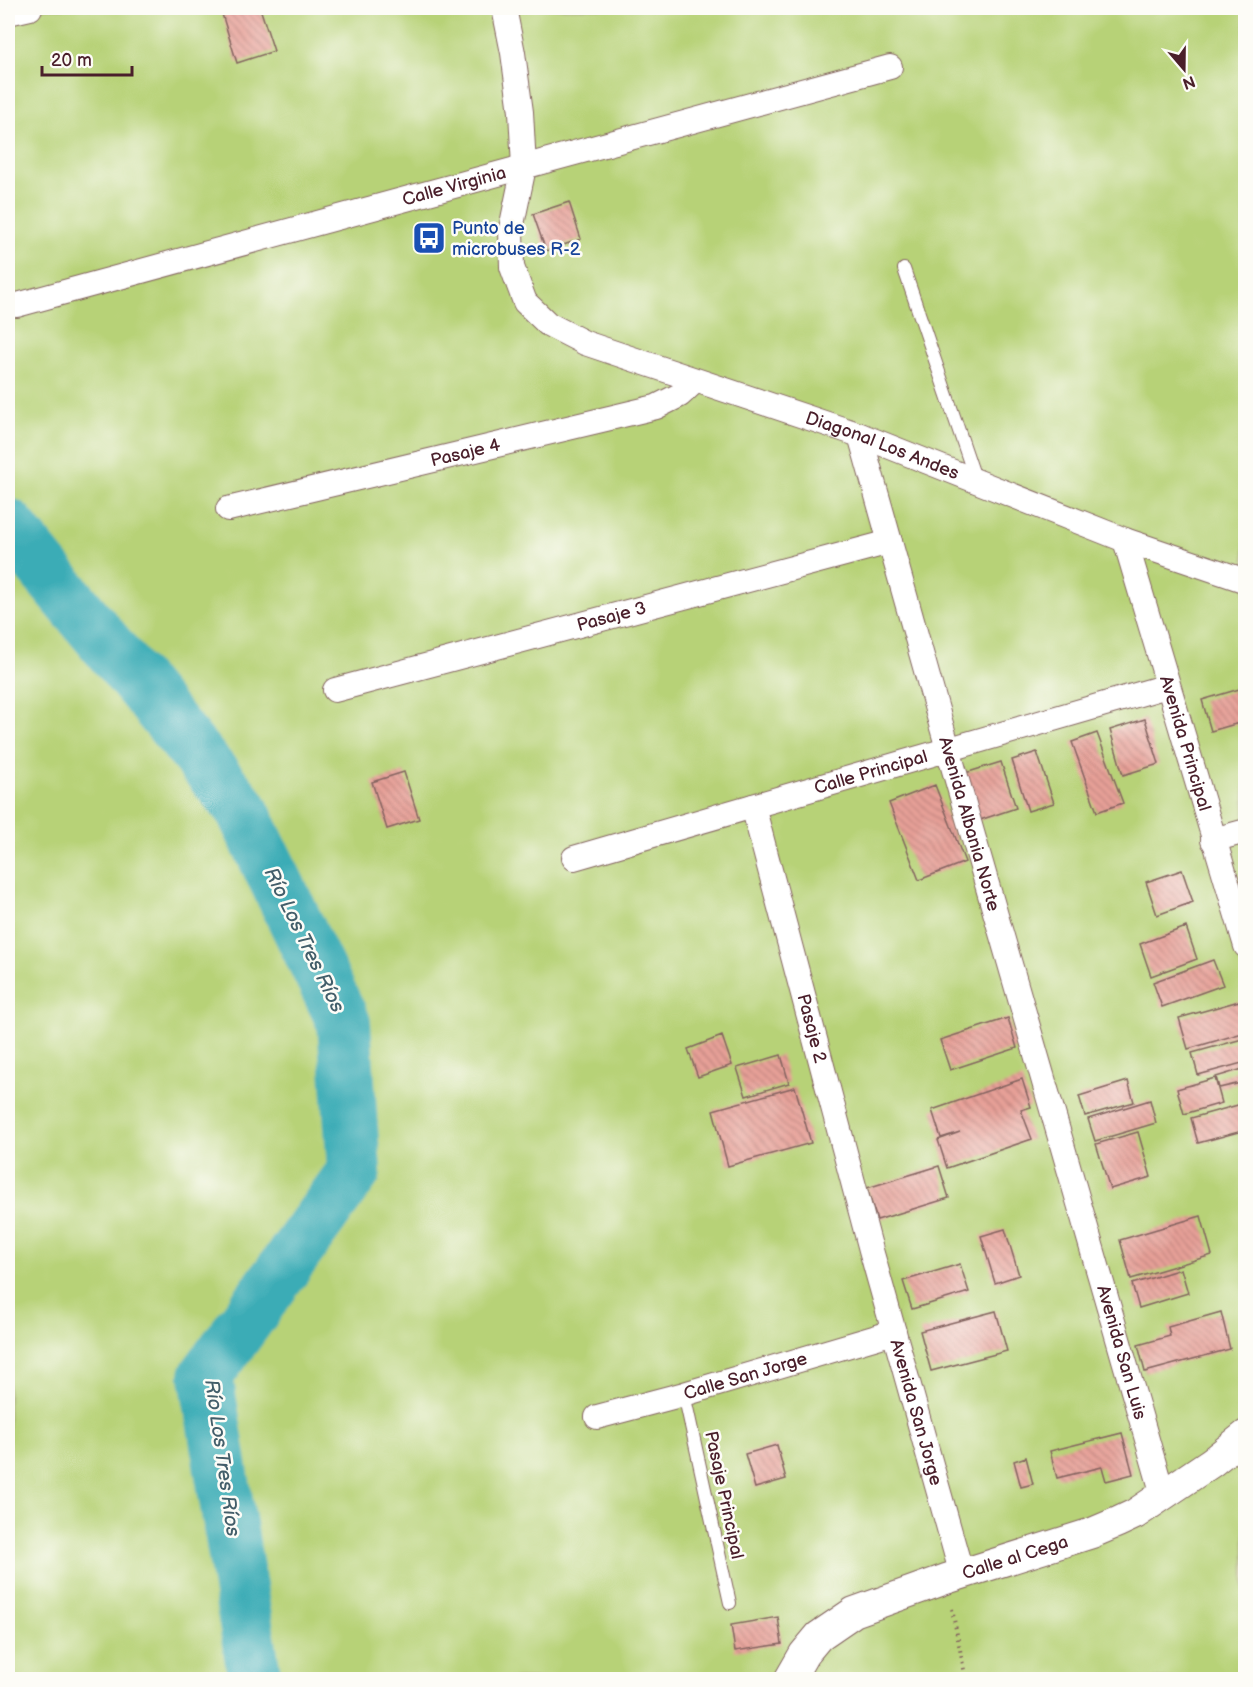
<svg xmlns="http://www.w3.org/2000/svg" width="1253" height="1687" font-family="'Balsamiq Sans',sans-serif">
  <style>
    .park { fill: #b7d277; stroke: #807851; stroke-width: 1.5 }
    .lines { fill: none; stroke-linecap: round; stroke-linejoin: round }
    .river { stroke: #3bacb6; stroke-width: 54 }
    .building { fill: url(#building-back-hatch) }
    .service-casing { stroke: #83635f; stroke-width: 14 }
    .minor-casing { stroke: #83635f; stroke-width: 26 }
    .tertiary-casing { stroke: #83635f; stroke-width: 32 }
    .path { stroke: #83635f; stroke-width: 4; stroke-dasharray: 1.5 4.5; stroke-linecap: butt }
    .service { stroke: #fff; stroke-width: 12 }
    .minor { stroke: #fff; stroke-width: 24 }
    .tertiary { stroke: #fff; stroke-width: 30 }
    .labels { text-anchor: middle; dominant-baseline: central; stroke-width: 5; stroke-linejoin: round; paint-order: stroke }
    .street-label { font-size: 18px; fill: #4a1f2b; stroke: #fdfcf7 }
    .transit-label { font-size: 18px; fill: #164399; stroke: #fdfcf7; text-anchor: start }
    .water-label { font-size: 20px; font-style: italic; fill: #435e6a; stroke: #fdfcf7 }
  </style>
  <defs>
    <pattern id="building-back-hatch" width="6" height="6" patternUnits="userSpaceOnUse" patternTransform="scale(1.5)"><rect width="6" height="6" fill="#e7a098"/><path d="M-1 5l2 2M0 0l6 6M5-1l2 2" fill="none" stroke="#bd827c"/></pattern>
  </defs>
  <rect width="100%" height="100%" fill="#fdfcf7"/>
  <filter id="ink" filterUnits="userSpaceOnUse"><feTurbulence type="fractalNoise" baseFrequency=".0167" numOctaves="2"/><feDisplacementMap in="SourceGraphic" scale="12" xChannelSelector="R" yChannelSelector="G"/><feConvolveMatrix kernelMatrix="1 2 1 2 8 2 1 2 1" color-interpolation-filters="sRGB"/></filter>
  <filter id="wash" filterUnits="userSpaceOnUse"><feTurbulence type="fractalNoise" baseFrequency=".008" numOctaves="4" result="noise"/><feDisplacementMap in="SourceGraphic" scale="24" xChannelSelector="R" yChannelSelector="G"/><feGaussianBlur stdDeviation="1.35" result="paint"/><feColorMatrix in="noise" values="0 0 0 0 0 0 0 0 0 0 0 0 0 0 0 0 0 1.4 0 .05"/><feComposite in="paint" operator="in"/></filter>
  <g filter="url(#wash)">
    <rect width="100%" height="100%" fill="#ece1bf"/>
    <path class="park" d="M8,8H1245V1679H8Z"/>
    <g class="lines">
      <path class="river" d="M8,525L241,808L344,1023L354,1171L206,1376L255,1680"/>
    </g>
    <g id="blocks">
      <path class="building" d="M244,8H260L274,51L237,63L222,14Z
        M569,202L581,239L546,251L533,214Z
        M1246,687V721L1211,731L1202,700Z
        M1145,719L1159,764L1123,775L1110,730Z
        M1097,733L1123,803L1097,812L1072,742Z
        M1037,752L1054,803L1028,811L1012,760Z
        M1001,762L1016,808L977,821L962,774Z
        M404,772L419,819L387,829L372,782Z
        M935,785L965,862L919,880L889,803Z
        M1182,870L1193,902L1157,915L1146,882Z
        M1186,927L1197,959L1151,976L1140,944Z
        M1213,960L1223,985L1162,1007L1153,982Z
        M1239,1001L1246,1024V1032L1188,1049L1179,1018Z
        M1008,1018L1017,1048L950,1070L940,1040Z
        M722,1036L732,1065L698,1077L688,1049Z
        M1246,1038V1062L1198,1075L1192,1053Z
        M781,1055L789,1083L746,1096L737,1068Z
        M1246,1068V1097L1241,1083L1219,1088L1216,1077Z
        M1215,1078L1222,1103L1184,1114L1177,1089Z
        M1022,1079L1031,1107L1021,1110L1032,1139L947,1168L938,1140L960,1132L941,1138L932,1110Z
        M1128,1081L1134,1102L1085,1116L1079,1096Z
        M795,1087L811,1143L728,1166L713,1110Z
        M1150,1100L1156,1123L1095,1141L1088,1119Z
        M1245,1103L1246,1130L1198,1143L1191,1118Z
        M1138,1132L1151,1177L1110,1189L1096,1144Z
        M939,1166L949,1198L877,1220L867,1188Z
        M1201,1216L1212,1255L1131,1279L1120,1240Z
        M1005,1229L1019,1275L995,1283L981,1236Z
        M960,1264L969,1292L912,1309L903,1281Z
        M1181,1269L1188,1293L1139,1308L1132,1284Z
        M996,1311L1007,1351L931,1371L920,1331Z
        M1221,1312L1230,1349L1145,1372L1138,1345L1170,1336L1168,1327Z
        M1122,1433L1133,1474L1106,1481L1102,1467L1057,1478L1050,1451Z
        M777,1445L786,1479L755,1488L745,1454Z
        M1026,1457L1033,1484L1021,1487L1014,1461Z
        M778,1617L782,1644L735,1651L731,1625Z"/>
    </g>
  </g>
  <g filter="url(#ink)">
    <use href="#blocks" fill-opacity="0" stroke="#83635f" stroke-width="1.5"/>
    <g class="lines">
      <defs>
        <path id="service" d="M904,269L976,481
          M684,1394L730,1603"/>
        <g id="minor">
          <path id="s1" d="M504,8L513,53L521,112L524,167L511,229L512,267L525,302L548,324L585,343L860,435L1125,540L1246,581"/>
          <path d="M8,13L30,8"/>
          <path id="s2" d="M17,305L890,67"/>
          <path id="s3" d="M860,435L948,749L1163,1495"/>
          <path id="s4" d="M228,509L656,407L680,395L695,381"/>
          <path id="s5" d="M1125,540L1246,946"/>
          <path id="s6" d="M335,690L890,542"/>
          <path id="s7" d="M753,806L871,1250L962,1575"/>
          <path d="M1213,840L1246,831"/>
          <path id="s8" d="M574,858L1167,686"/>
          <path id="s9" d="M597,1417L684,1394L894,1332"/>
        </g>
        <g id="tertiary">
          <path id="s10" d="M789,1680L804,1654L819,1636L854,1612L946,1579L1092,1533L1118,1522L1135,1514L1212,1462L1246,1435"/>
        </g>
      </defs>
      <use href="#service" class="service-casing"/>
      <use href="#minor" class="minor-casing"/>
      <use href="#tertiary" class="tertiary-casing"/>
      <path class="path" d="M952,1609L966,1680
        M1098,1680L1107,1677"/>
      <use href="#service" class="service"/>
      <use href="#minor" class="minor"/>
      <use href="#tertiary" class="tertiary"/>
    </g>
  </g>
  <defs>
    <symbol id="bus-square" viewBox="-11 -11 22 22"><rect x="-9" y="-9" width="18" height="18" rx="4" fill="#1a4fb4" stroke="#fdfcf7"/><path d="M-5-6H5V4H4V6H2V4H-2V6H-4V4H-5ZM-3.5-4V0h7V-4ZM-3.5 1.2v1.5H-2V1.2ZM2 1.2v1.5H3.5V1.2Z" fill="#fff"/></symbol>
  </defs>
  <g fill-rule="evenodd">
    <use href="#bus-square" x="410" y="219" width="38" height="38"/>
  </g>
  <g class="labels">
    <g class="street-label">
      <text stroke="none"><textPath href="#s2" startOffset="453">Calle Virginia</textPath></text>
      <text stroke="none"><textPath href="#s1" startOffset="687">Diagonal Los Andes</textPath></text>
      <text stroke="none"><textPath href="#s4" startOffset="244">Pasaje 4</textPath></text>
      <text stroke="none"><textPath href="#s6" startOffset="286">Pasaje 3</textPath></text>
      <text stroke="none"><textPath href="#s5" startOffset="212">Avenida Principal</textPath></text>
      <text stroke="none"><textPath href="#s8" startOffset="309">Calle Principal</textPath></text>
      <text stroke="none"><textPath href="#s3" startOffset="404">Avenida Albania Norte</textPath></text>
      <text stroke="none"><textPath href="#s7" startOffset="230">Pasaje 2</textPath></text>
      <text stroke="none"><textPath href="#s3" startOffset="954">Avenida San Luis</textPath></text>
      <text stroke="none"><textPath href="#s9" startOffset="154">Calle San Jorge</textPath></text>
      <text stroke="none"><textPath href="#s7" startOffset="628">Avenida San Jorge</textPath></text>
      <text transform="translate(724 1495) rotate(78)">Pasaje Principal</text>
      <text stroke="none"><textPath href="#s10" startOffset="266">Calle al Cega</textPath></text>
    </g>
    <g class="transit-label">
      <text x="452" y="228">Punto de<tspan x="452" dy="21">microbuses R-2</tspan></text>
    </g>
    <g class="water-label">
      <text transform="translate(304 940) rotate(64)">Río Los Tres Ríos</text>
      <text transform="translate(222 1458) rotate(82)">Río Los Tres Ríos</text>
    </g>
  </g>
  <rect width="1253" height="1687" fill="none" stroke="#fdfcf7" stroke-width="30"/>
  <g transform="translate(1184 69) rotate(160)" stroke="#fdfcf7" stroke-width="4.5" paint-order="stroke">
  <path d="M0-4.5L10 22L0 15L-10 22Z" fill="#4a1f2b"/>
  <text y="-9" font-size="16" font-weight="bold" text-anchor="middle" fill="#4a1f2b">N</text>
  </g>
  <path d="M42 66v9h90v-9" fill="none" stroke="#4a1f2b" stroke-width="3"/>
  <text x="51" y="66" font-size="18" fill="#4a1f2b" stroke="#fdfcf7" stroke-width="4.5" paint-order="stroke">20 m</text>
</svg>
